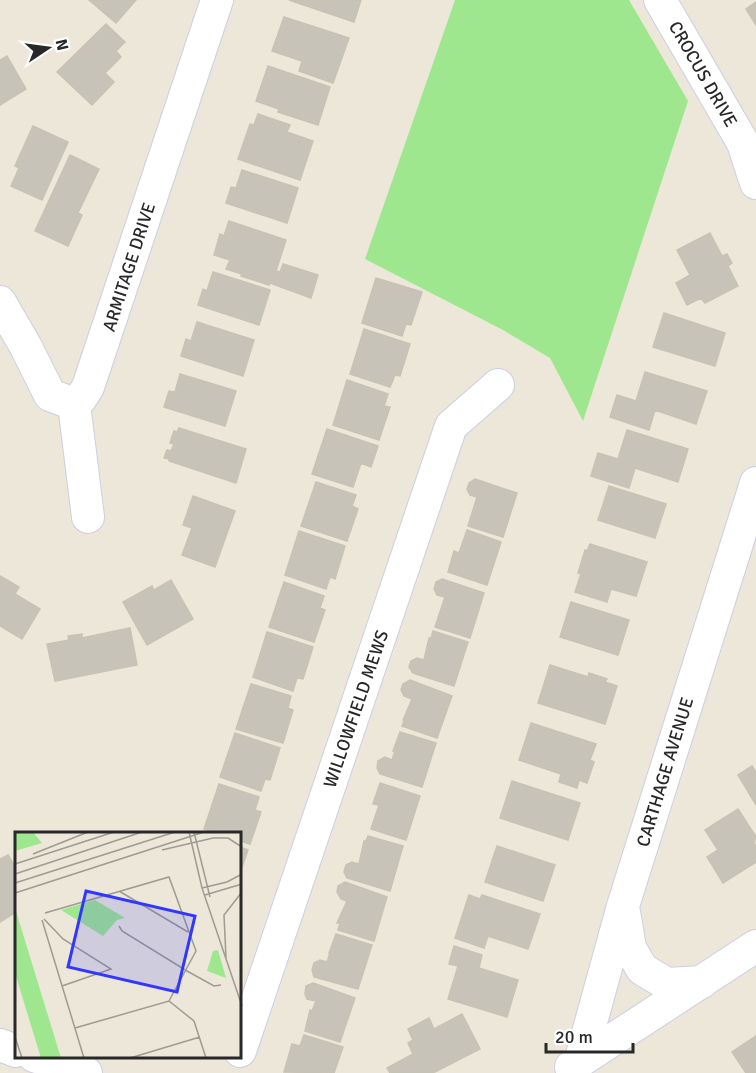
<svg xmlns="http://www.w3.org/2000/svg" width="756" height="1073" font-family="Signika,sans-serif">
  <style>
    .green { fill: #9fe78f }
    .building { fill: #c7c3b8; stroke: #c7c3b2; stroke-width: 1.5 }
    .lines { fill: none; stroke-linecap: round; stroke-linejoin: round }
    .minor-casing { stroke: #cdcee3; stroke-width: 34 }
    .minor { stroke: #fff; stroke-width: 32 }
    .labels { text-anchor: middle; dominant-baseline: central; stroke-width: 5; stroke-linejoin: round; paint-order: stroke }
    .street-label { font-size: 18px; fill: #282828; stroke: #fff }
    .inset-road { fill: none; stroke: #9e9b92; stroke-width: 1.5 }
    .view { fill: #3237ff; fill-opacity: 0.15; stroke: #3237ff; stroke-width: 3 }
    .inset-edge { fill: none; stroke: #282828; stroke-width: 3 }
  </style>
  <rect width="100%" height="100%" fill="#ece7d8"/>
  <path class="green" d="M455,0H629L688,101L583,421L550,358L503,330L365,259Z"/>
  <path class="building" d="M89,0H136L116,23Z
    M289,0H361L354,22Z
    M756,2V25L746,9Z
    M284,17L349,38L333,83L299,71L302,61L272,51Z
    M106,24L125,42L116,51L121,57L105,73L114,82L92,105L57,72Z
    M7,56L26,89L0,105V60Z
    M268,66L330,87L318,125L278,112L279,109L256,101Z
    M258,114L290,125L287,132L313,141L300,180L238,159L250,124L254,125Z
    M33,126L68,142L42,200L11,186L19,168L15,166Z
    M70,155L99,169L78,213L82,215L68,246L35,231Z
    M242,170L298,188L287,223L226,203L231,187L236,188Z
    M229,221L286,240L276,271L280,272L283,264L318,275L311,298L270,283L269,285L241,276L242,274L226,269L230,260L214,255L220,234L224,236Z
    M710,233L722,256L727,254L732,263L728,266L738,286L705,303L701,298L687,305L676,283L690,275L677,250Z
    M213,272L270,290L259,325L198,305L203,289L207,291Z
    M376,278L422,292L411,325L406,324L402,336L362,323Z
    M664,313L725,333L715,366L653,347Z
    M197,322L254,340L243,376L181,356L186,339L191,341Z
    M364,329L410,344L400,376L395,375L390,387L350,374Z
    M645,372L707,391L696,424L655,410L649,430L610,417L617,395L636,401Z
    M180,374L236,391L225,426L164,407L169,391L175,392Z
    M347,380L388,394L384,406L390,407L379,440L333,425Z
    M179,428L246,449L236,483L169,461V459L164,458L167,450L171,451L174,444L170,443L174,431L177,432Z
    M327,429L378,446L371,467L361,463L353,487L312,474Z
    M627,430L688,449L678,482L635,468L629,488L591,476L598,453L618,459Z
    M475,479L517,493L503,537L468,526L477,497L470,495L467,489L469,483Z
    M316,482L356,495L352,506L358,509L347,541L301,526Z
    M609,486L666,504L655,538L598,520Z
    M193,496L235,511L215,567L182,555L192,528L183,525Z
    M467,530L501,542L487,585L448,572L454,551L459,553Z
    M299,531L345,546L335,579L330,577L326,589L285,575Z
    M590,544L647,562L636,596L611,589L607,602L575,592L581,574L578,573L585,550L587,551Z
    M0,576L19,587L15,594L40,609L22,639L0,626Z
    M442,579L484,593L470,638L435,627L445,597L437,595L434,589L436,582Z
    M171,580L193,619L147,645L123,602L152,586L154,590Z
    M284,582L324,596L320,608L325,610L314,642L269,627Z
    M571,602L629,620L618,655L560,637Z
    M130,628L137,665L55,681L47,644L69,640L68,636L82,634V638Z
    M433,631L468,642L454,686L413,673L409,667L411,661L417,658L424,660L429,638H431Z
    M267,632L313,647L303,679L297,678L293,691L253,677Z
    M550,665L588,677L589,673L607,679L605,682L617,686L605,724L538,703Z
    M410,680L452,696L437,738L402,726L404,721L403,720L412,699L404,696L401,690L403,684Z
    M251,684L291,696L288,708L293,710L283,743L236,729Z
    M531,723L596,744L590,760L594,762L587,783L579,780L577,788L559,782L561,774L519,760Z
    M400,732L436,743L422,787L380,774L377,768L378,761L385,757L392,760L395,751H393Z
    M235,733L280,748L270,780L265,779L261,791L220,777Z
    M752,766L756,772V805L738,775Z
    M512,781L580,803L568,840L500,818Z
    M380,783L420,796L406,840L371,829L379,805L373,804Z
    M219,784L259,797L255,810L261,812L250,844L240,841V833H217L204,829Z
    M738,809L756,837L754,843L756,846V862L723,883L707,857L718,850L705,830Z
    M368,836L403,846L390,891L347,878L344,872L346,865L352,862L359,864L364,841H366Z
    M497,846L555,865L543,901L485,882Z
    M240,847L248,850L240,873Z
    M8,855L16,868V912L0,922V859Z
    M345,882L387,897L374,941L338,930L340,923H337L347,901L341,899L337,892L338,886Z
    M469,895L480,899L482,895L540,914L528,949L488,936L484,948L455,938Z
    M336,934L372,945L358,989L314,977L312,970L314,963L320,960L327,962L330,953H329Z
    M454,946L482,955L479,968L518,980L507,1017L448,999L458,966L449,964Z
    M313,983L355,998L340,1042L305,1031L310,1010L312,1011L316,1001L307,999L305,994L306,986Z
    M462,1014L480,1049L433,1073H390L387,1068L413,1054L408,1043L413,1040L408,1029L429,1018L434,1029Z
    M304,1035L343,1047L334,1073L284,1072L292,1044L300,1046Z
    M756,1036V1073H746L732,1052Z"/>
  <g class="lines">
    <defs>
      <path id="minor" d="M660,0L743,143L756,183
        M0,302L26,347L50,395L74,404L81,398L88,387L217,0
        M74,404L88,517
        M624,912L630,948L642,969L667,984L702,982
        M0,1045L16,1051
        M240,1051L451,426L498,385
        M34,1056L86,1073
        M580,1062L623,906L756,483
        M571,1067L756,946"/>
    </defs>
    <use href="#minor" class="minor-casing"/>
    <use href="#minor" class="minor"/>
  </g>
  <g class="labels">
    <g class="street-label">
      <text transform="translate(703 74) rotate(60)">CROCUS DRIVE</text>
      <text transform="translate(129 267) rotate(-72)">ARMITAGE DRIVE</text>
      <text transform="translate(356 709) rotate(-71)">WILLOWFIELD MEWS</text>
      <text transform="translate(665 772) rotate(-73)">CARTHAGE AVENUE</text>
    </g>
  </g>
  <g transform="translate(15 832)">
    <rect width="226" height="226" fill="#ece7d8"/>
    <path d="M0,0H18L27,11L0,19ZM80,68L110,86L102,88L88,104L46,78ZM0,76L46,226H26L0,141ZM203,118L211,146L192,139L198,119Z" fill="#9fe78f"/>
    <path class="inset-road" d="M174,0L187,56L227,174M179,0L195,65M147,18L198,6H213L227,15M18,22L73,0M0,32L99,0M0,42L127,0M0,51L160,0M187,56L212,50L227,42M104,59L173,100M0,61L189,0M190,63L227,52M30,81L154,45L181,119L154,169M29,87L48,107L96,137L47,154M27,88L69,226M104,94L107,99L172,139L199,154L206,153M211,126L209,83L227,60M60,196L154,169L179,189L191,226M0,205L7,226M115,226L185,205"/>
    <path class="view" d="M71,59L180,84L162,160L53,135Z"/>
    <rect width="226" height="226" class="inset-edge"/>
  </g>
  <g transform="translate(48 48) rotate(77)" stroke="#ffffff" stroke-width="4.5" paint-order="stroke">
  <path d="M0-4.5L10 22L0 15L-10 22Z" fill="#282828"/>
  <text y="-9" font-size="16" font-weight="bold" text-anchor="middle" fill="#282828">N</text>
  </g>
  <path d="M546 1043v9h87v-9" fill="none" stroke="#282828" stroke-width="3"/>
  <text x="555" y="1043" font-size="18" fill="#282828" stroke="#ffffff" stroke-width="4.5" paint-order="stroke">20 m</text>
</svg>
